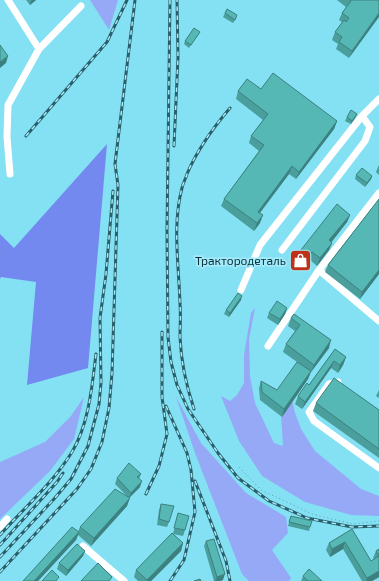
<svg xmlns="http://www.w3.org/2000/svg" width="379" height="581" font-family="'Exo 2',sans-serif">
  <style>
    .green { fill: #96a9f6 }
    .forest { fill: #7489f0 }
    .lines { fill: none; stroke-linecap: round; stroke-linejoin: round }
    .path { stroke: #57a1af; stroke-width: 1; stroke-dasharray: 1 3; stroke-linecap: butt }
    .minor { stroke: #fff; stroke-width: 7 }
    .rail-casing { stroke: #285f69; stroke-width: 3 }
    .rail { stroke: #a4eafa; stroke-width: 1.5; stroke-dasharray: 4.5; stroke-linecap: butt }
    .wall { fill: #4a9e9c }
    .shaded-wall { fill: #3c817f }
    .building { fill: #56b8b5; stroke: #3c817f }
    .labels { text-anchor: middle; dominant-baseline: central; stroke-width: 3.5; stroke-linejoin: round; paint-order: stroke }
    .poi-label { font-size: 12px; fill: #09333a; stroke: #a4eafa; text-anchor: end }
  </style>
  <rect width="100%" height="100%" fill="#84e0f3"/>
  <path class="green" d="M90,0H118L109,30Z
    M255,308L249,339L250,376L255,403L274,443L283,446L281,414L292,400L295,413L301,429L315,451L361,489L379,496V516L351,515L305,502L262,476L239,441L221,396L230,401L237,395L244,383V355L251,313Z
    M84,397L74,439L50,471L0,519V462L45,442L71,416Z
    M176,397L201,443L246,493L286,517L288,533L272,550L291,578L289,581H249L242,574L195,453Z"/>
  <path class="forest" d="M107,144L88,368L27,385L36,282L1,277L0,279V234L14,248Z"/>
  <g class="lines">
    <path class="path" d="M0,258L6,248
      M239,467L261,490L312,514L353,524L379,521"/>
    <path class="minor" d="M8,0L39,49
      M10,174L7,137L8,105L39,49L81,6
      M282,250L365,141L370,127L362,116L379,99
      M319,270L379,321
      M241,290L260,245L362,116
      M268,346L319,270L379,193
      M338,382L329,384L309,412L314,421L379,468
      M0,527L7,519
      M83,546L124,581"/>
    <defs>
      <path id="rail" d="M170,0L167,230L168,337L171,362L177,385L188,409L218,453L238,478L269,501L307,518L352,527L379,526
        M26,136L107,42L127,0
        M174,146L178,57L177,0
        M166,406L187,453L191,470L195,512L184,560L170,581
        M194,409C186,385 181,362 180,337C180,326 181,315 180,304C179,266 172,225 182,188C183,183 186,178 187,174C198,148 213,128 230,108
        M195,481L226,561L230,581
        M146,494L159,466L167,434L162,397V332
        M0,535C24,508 53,483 72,452C89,424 92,386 96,354
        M0,545L57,482L63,473
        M0,557L54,499L71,479L88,446L99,404L101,383L100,318L106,274L113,191
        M0,572L77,489L91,469L102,442L109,408L112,373L118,185L115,164L135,0"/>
    </defs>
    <use href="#rail" class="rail-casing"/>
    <use href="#rail" class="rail"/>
  </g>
  <path class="wall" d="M26,0H36L30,5Z
    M337,0H379L349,58L336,49L338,44L332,40L335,32L342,22L339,20L342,13L346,7Z
    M225,13L236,19L233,23L223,17Z
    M200,32L198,35L189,48L184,44L185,41Z
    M261,89L337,121L334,129L296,179L289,174L260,213V223L254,231L221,206L224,199L259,151L249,143L251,136L263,120L236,99L238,91Z
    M357,114L355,118L351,124L345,121L347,117Z
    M379,165V175L376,172L378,167Z
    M356,175L372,176L371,179L365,187L355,179Z
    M379,199V274L360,299L325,272L328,265Z
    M350,215L347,222L331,242L332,243L329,250L317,266L309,259L302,268L294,262L297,255Z
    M241,300L229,317L224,314L226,310Z
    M287,308L285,314L278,325L267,318L269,313Z
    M294,314L329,348L311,372L308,379L282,417L260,400L259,388L261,381L277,390L307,369L283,352L286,344L295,331L288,326L291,318Z
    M335,349L346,357L343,365L338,373L331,368L302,409L295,404L298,396L309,385Z
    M379,390V398L376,396Z
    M316,403L379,410V458L313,411Z
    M141,474L139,479L140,487L129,498L127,506L91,546L78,535L76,540L38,581H23L78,532L80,527L129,498L115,484L117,478Z
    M161,504L169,522L167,527L157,525L159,510Z
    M178,513L185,530L183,536L173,534L183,543L181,551L151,581H138L134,577L136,570L173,534Z
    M291,516L310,527L309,531L288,526Z
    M352,529L371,561L374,559L373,558L376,551L379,549V577L372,581H362L343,549L330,557L326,550L329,543Z
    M206,541L223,580L220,581H214L204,546Z
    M85,551L83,556L66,576L57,569L59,563Z
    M303,576L322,581H301Z"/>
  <path class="shaded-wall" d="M32,0H36L30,5L31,1Z
    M379,13V17L349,58L352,51Z
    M8,56L6,63L0,68V62Z
    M357,114L355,118L351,124L352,121Z
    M337,121L334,129L296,179L299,172Z
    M292,166L289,174L255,219L258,212Z
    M372,176L371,179L365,187L367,183Z
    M263,215L260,223L254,231L257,223Z
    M350,215L347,222L327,248L329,240Z
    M332,243L329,250L317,266L320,258Z
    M312,252L309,259L302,268L304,261Z
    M379,270V274L360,299L362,292Z
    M242,296L241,300L229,317L230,313Z
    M287,308L285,314L278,325L280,319Z
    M331,340L329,348L311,372L314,365Z
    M346,357L343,365L338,373L340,365Z
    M334,361L331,368L302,409L305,402Z
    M311,371L308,379L282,417L284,409Z
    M142,481L140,487L129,498L131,493Z
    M130,498L127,506L91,546L94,538Z
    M79,532L76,540L38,581H34Z
    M345,542L343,549L330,557L332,549Z
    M183,543L181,551L151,581H147V580Z
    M85,551L83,556L66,576L68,570Z
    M379,571V577L372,581H366L367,578Z
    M225,574L223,580L220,581H215L217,577Z"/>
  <path class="building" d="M350,0H379V13L352,51L339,42L342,37L335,32L344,20L346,22L349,18L342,13L351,1Z
    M227,9L237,15L235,20L225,13Z
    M194,28L200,32L191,45L185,41Z
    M0,45L8,56L0,62Z
    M273,73L337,121L299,172L292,166L258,212L263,215L257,223L224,199L264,145L251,136L268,114L238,91L247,79L261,89Z
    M351,110L357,114L352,121L347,117Z
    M362,168L372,176L367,183L356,175Z
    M379,199V270L362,292L328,265Z
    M337,204L350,215L329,240L332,243L320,258L312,252L304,261L297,255Z
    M238,293L242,296L230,313L226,310Z
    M277,301L287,308L280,319L269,313Z
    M294,314L331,340L314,365L286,344L300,325L291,318Z
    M335,349L346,357L340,365L334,361L305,402L298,396L307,383L309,385Z
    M297,362L311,371L284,409L262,392L261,381L277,390Z
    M334,378L379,410V449L316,403Z
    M129,463L141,474L137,477L142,481L131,493L117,478Z
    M115,489L130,498L94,538L80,527Z
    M161,504L174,506L169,522L159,519Z
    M178,513L189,516L185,530L174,528Z
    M291,516L312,521L310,527L289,522Z
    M72,527L79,532L34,581H23Z
    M352,529L371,561L379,556V571L367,578L345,542L332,549L329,543Z
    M172,533L183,543L147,580L136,570Z
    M214,539L225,574L217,577L206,541Z
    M77,544L85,551L68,570L59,563Z
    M379,549V556L376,551Z
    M98,563L112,577L109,581H81Z
    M309,569L322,581H308L303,576Z
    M52,570L59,577L56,581H42Z
    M200,579L201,581H194Z"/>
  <defs>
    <symbol id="shop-square" viewBox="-11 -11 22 22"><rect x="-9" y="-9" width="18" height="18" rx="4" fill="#bd3217" stroke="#a4eafa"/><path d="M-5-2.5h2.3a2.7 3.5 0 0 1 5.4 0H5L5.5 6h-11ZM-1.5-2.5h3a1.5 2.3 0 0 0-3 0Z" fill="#fff"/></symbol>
  </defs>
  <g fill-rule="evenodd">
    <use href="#shop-square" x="288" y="248" width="25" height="25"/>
  </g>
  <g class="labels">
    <g class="poi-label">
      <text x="286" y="260">Трактородеталь</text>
    </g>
  </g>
</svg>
